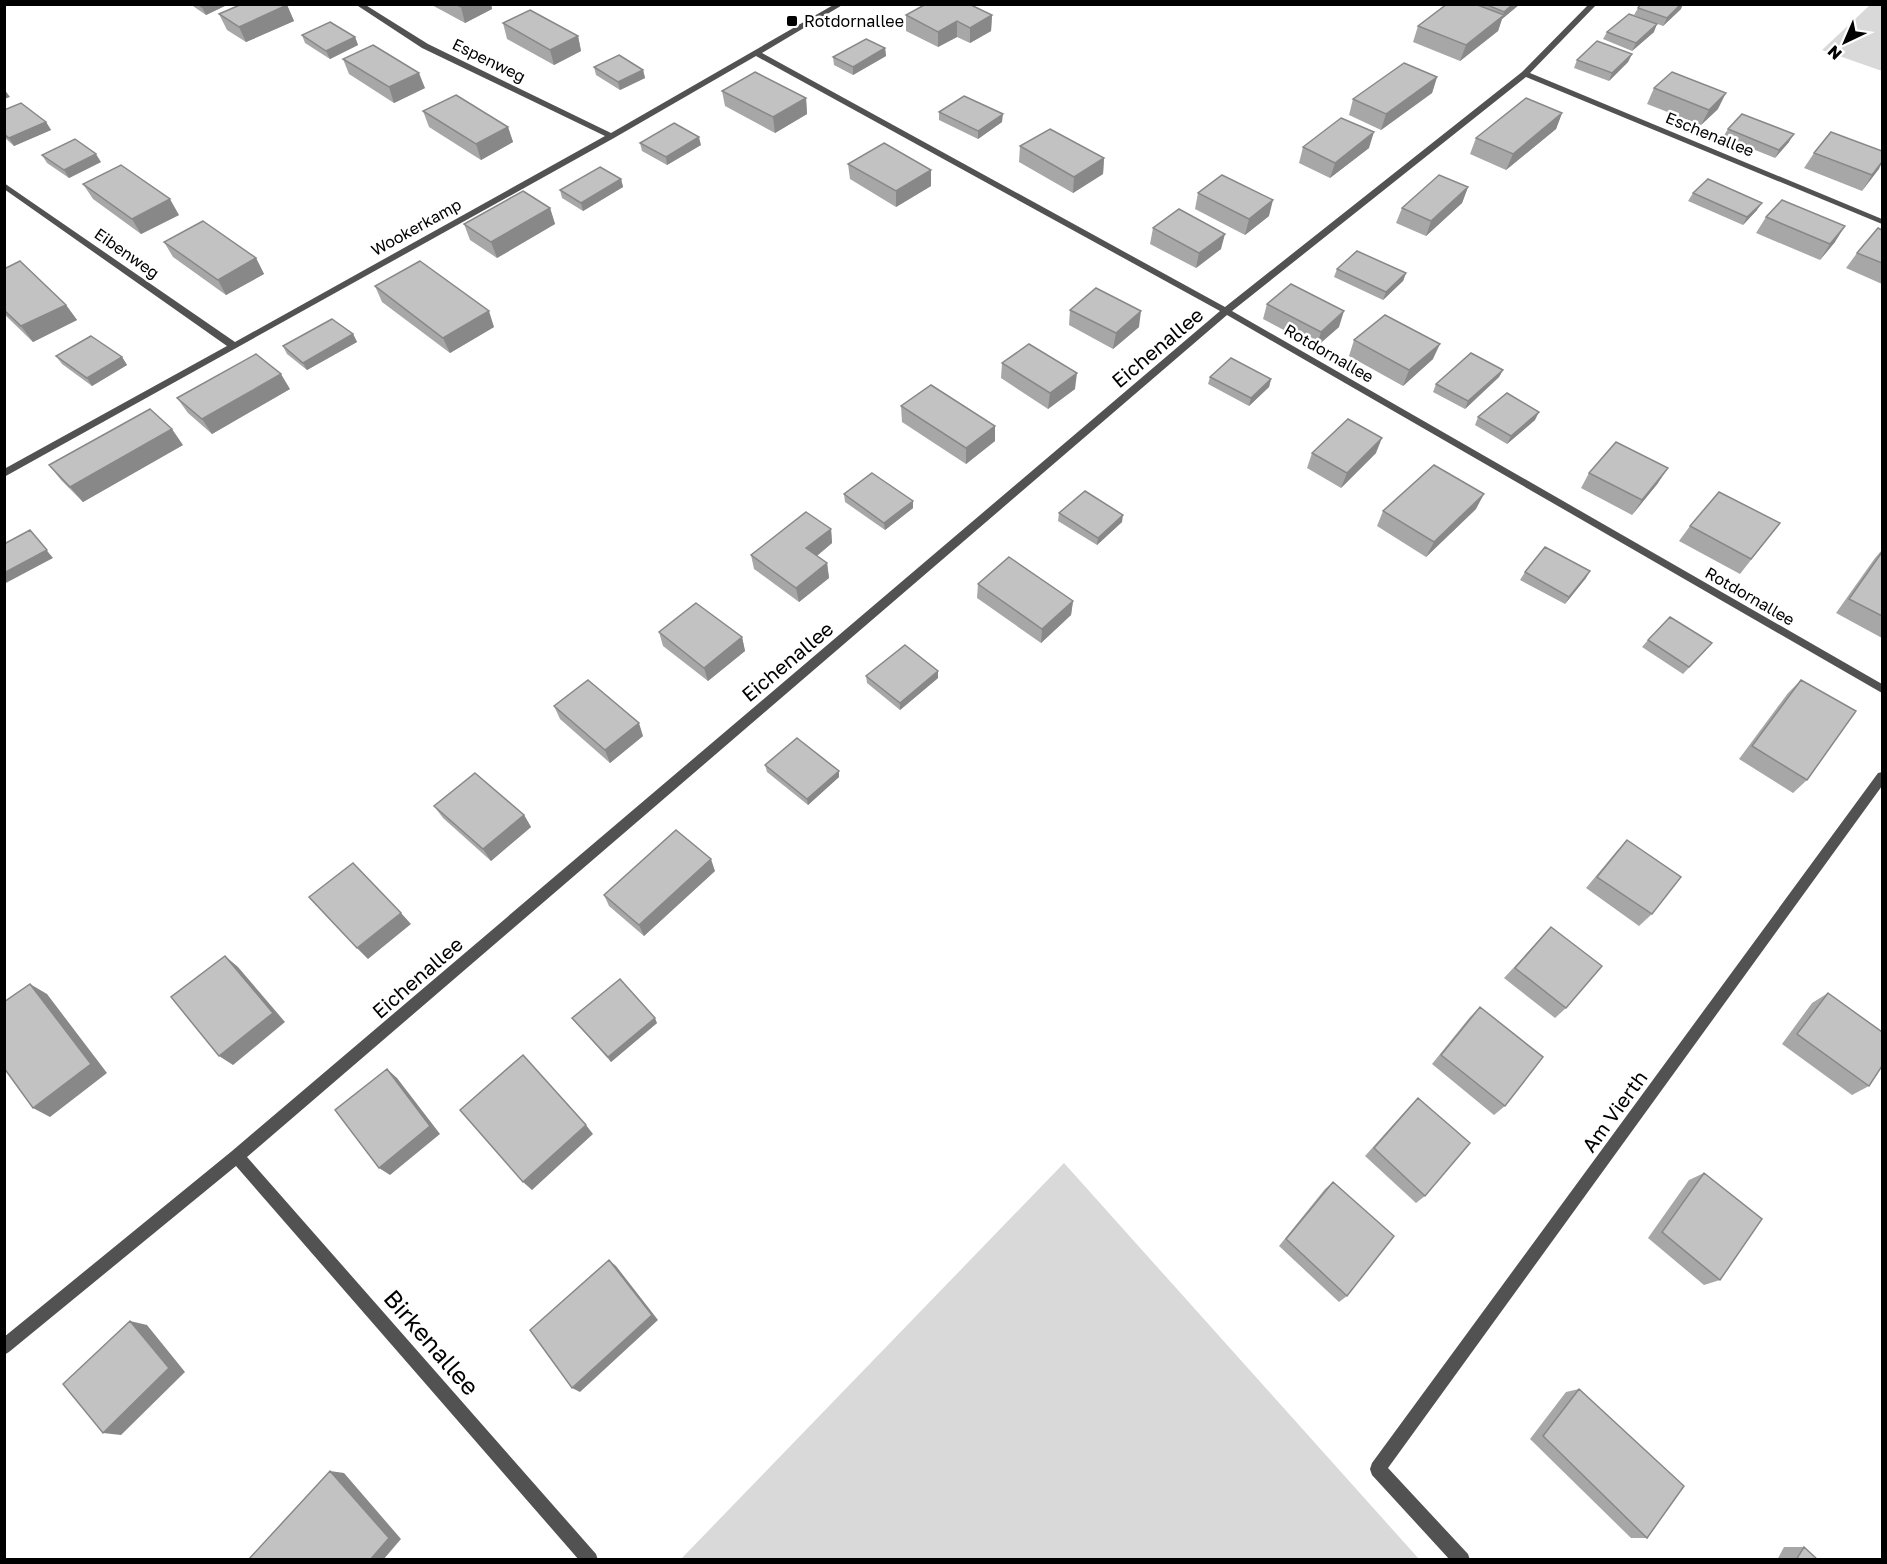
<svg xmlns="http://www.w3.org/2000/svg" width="1887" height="1564" font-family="'Golos Text',sans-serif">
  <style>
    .green { fill: #d9d9d9 }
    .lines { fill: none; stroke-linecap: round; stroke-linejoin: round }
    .minor { fill: #525252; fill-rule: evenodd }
    .wall { fill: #a7a7a7 }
    .shaded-wall { fill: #888 }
    .building { fill: #c2c2c2; stroke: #888; stroke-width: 1.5 }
    .poi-dot { fill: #000; stroke: #fff; stroke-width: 2 }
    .labels { text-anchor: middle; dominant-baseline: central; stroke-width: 5; stroke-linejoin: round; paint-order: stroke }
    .far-poi-label { font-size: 16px; fill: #000; stroke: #fff; text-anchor: start }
    .far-street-label { font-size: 16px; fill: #000; stroke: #fff }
    .street-label { font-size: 20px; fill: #000; stroke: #fff }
    .near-street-label { font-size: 24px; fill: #000; stroke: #fff }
  </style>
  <rect width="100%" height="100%" fill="#fff"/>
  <path class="green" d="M1870,5H1882V71L1822,50Z
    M1064,1163L1419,1559H681Z"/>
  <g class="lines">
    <path class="minor" d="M355,4H364L428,44L611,133L835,4H844L762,53L1225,307L1522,72L1589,4H1597L1530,73L1882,219V224L1526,77L1232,311L1882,684V693L1227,315L247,1157L596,1554L598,1560H579L236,1166L9,1352L4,1355V1337L232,1151L1220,311L756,56L614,138L4,477V469L227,346L4,189V183L235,342L605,136L422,48Z
      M1882,772V786L1388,1468L1468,1554L1470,1560H1450L1372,1475L1370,1469L1372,1463L1878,773Z"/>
  </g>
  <path class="wall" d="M190,4H229L206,15Z
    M430,4H491L492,9L465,23Z
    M1447,4H1520L1502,19L1498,31L1460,61L1413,42L1418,26Z
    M287,5L294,21L246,42L227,30L219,14Z
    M1638,8L1681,9L1663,26L1634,15Z
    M906,15H992L991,31L970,43L957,37L938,47L906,31Z
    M503,23L578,36L581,51L554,65L507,39Z
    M1607,32H1654L1632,51L1603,39Z
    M302,35L355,37L358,45L330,59L305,43Z
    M885,48L886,56L853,75L834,65L833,57Z
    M1632,54L1628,62L1609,81L1574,68L1577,60Z
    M343,59L425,88L394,103L349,74Z
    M594,67L643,70L645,78L620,90L596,75Z
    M1437,77L1432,93L1381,130L1349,115L1353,99Z
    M1654,88L1718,109L1701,125L1647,104Z
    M722,91L806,98L807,114L775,133L725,106Z
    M4,110L46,122L51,130L14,146L4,137Z
    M423,111L508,127L513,142L481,160L429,127Z
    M939,112L1002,122L978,139L939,120Z
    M1562,113L1556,129L1506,170L1470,154L1476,138Z
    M1728,129L1789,142L1775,158L1723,137Z
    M640,143L701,145L667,165L642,151Z
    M1020,146L1104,158L1103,174L1073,193L1019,162Z
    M1303,147L1369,148L1330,178L1299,163Z
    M1882,151V163L1862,191L1804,168L1814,153Z
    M42,155L101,162L69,178L47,163Z
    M848,164L931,170V186L896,207L850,179Z
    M621,179L623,187L583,211L562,198L560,190Z
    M83,184L179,215L141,234L93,199Z
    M1468,187L1462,203L1426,236L1396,223L1402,208Z
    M1198,193L1269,216L1245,235L1195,209Z
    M1693,193L1757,210L1743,225L1688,201Z
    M550,208L555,224L497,258L470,240L464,224Z
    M1766,217L1835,242L1820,260L1756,233Z
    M1153,228L1221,249L1196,268L1150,244Z
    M1882,230V284L1846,268L1857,253Z
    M164,242L256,258L264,274L226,295L173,257Z
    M4,269L66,305L77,320L33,342L4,314Z
    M1337,269L1406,273L1403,281L1383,300L1334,277Z
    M375,286L494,327L450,353L382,302Z
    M1267,304L1339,327L1316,347L1263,319Z
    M1070,310L1139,327L1113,349L1069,325Z
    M353,334L357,342L307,370L287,354L283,346Z
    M1354,340L1433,359L1403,386L1349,356Z
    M56,356L122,357L127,365L92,386L62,364Z
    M1002,363L1075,389L1048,409L1001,378Z
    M1503,370L1499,377L1465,409L1433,392L1436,384Z
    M1210,377L1271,379L1269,387L1249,406L1208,384Z
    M290,389L212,434L188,413L177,398Z
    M901,406L995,441L966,464L902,422Z
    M1478,417L1535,420L1507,444L1475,425Z
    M183,445L83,502L61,480L49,465Z
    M1312,453H1376L1341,488L1307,468Z
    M1589,473L1658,483L1632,515L1581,488Z
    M844,494L913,508L885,530L845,502Z
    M1476,509L1426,557L1377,526L1383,511Z
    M1059,513L1122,522L1097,545L1058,521Z
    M1780,523L1740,574L1679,541L1690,526Z
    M831,529L832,543L817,556L827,563L829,578L799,602L754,569L751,555Z
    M1882,550V638L1836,613L1875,558Z
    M1525,572L1586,578L1565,604L1520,580Z
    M978,584L1073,601L1071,615L1041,643L977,598Z
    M659,632L742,637L745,651L708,681L663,646Z
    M1648,640L1706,650L1683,674L1642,647Z
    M938,671V678L900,710L867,683L866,676Z
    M1801,680L1807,780L1793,793L1739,759L1788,693Z
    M554,706L643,736L610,763L560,719Z
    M765,765L839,771V777L808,805L767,772Z
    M434,806L524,815L531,827L491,861L443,818Z
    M1627,840L1652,914L1639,926L1586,888L1616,852Z
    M715,871L644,936L609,906L604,895Z
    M1551,927L1566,1008L1555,1018L1504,978Z
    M1828,993L1869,1086L1852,1095L1782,1044L1812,1003Z
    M1480,1007L1505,1106L1494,1115L1432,1064L1470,1017Z
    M572,1018L657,1023L611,1062Z
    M1418,1098L1425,1196L1416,1203L1365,1156L1409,1107Z
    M1704,1173L1720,1280L1704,1285L1648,1238L1689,1180Z
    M1333,1182L1347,1296L1339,1302L1279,1246L1325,1189Z
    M1579,1389L1647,1538H1631L1530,1439L1566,1392Z
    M1784,1547H1804L1818,1560H1777Z"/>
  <path class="shaded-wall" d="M207,4H229L206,15L202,7Z
    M466,4H491L492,9L465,23L461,7Z
    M1513,4H1520L1502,19L1498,31L1460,61L1466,45L1503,16L1504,12Z
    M1681,4H1683L1681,9L1663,26L1667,18Z
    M287,5L294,21L246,42L239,27Z
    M992,15L991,31L970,43V28Z
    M957,21V37L938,47V32Z
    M1657,24L1654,32L1632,51L1636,43Z
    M578,36L581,51L554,65L550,50Z
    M355,37L358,45L330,59L326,51Z
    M885,48L886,56L853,75V67Z
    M1632,54L1628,62L1609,81L1612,73Z
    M643,70L645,78L620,90L618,82Z
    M419,73L425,88L394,103L389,87Z
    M1437,77L1432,93L1381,130L1386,114Z
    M4,89L10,97L4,99Z
    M1726,93L1718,109L1701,125L1709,110Z
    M806,98L807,114L775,133L773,117Z
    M1562,113L1556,129L1506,170L1513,154Z
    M1003,114L1002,122L978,139V131Z
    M46,122L51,130L14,146L9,138Z
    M508,127L513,142L481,160L476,144Z
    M1374,132L1369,148L1330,178L1335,163Z
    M1794,134L1789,142L1775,158L1779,150Z
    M699,137L701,145L667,165L666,157Z
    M96,154L101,162L69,178L64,170Z
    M1104,158L1103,174L1073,193L1074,177Z
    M1882,162L1879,169L1862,191L1872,175Z
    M931,170V186L896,207V191Z
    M621,179L623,187L583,211L581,203Z
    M1468,187L1462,203L1426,236L1431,221Z
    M170,199L179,215L141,234L132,219Z
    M1273,200L1269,216L1245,235L1249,219Z
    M1762,203L1757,210L1743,225L1747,217Z
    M550,208L555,224L497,258L491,242Z
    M1845,226L1835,242L1820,260L1830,244Z
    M1225,234L1221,249L1196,268L1199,253Z
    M256,258L264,274L226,295L218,280Z
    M1406,273L1403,281L1383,300L1386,292Z
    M66,305L77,320L33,342L21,326Z
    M489,311L494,327L450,353L443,338Z
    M1141,311L1139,327L1113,349L1116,333Z
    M1344,311L1339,327L1316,347L1321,332Z
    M353,334L357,342L307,370L303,363Z
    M1440,344L1433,359L1403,386L1409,370Z
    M122,357L127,365L92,386L87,378Z
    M1503,370L1499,377L1465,409L1468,401Z
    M1077,373L1075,389L1048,409L1050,393Z
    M281,374L290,389L212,434L202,419Z
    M1271,379L1269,387L1249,406L1251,398Z
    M1539,412L1535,420L1507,444L1511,436Z
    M995,426V441L966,464V448Z
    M172,429L183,445L83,502L70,487Z
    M1382,438L1376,453L1341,488L1347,473Z
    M1668,468L1658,483L1632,515L1642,500Z
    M1484,494L1476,509L1426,557L1434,542Z
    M913,501V508L885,530L884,523Z
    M1123,515L1122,522L1097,545L1098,538Z
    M831,529L832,543L808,563L806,548Z
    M30,530L53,558L4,584V573Z
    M827,563L829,578L799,602L796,588Z
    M1590,571L1586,578L1565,604L1569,597Z
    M1073,601L1071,615L1041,643L1042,629Z
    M742,637L745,651L708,681L704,668Z
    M938,671V678L900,710V703Z
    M639,723L643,736L610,763L605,750Z
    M839,771V777L808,805L807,799Z
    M524,815L531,827L491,861L483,849Z
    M711,859L715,871L644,936L639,925Z
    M401,913L411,924L368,959L357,948Z
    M225,956L238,967L285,1022L233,1065L219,1056Z
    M30,984L47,994L107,1073L50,1117L33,1108Z
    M655,1018L657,1023L611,1062L608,1057Z
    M387,1069L397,1078L440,1134L390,1175L379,1168Z
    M586,1125L593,1134L532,1190L523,1182Z
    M609,1260L616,1266L658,1320L580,1392L572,1388Z
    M130,1321L147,1325L185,1372L121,1435L103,1433Z
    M330,1471L344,1473L401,1539L383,1560H370Z"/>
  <path class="building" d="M198,4H207L202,7Z
    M242,4H286L287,5L239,27L219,14Z
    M455,4H466L461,7Z
    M926,4H969L992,15L970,28L957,21L938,32L906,15Z
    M1447,4H1475L1504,15L1466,45L1418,26Z
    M1485,4H1513L1504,12Z
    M1641,4H1681L1667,18L1638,8Z
    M530,10L578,36L550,50L503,23Z
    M1629,14L1657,24L1636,43L1607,32Z
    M330,22L355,37L326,51L302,35Z
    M866,39L885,48L853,67L833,57Z
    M1597,41L1632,54L1612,73L1577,60Z
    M373,45L419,73L389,87L343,59Z
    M619,55L643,70L618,82L594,67Z
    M1404,63L1437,77L1386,114L1353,99Z
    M755,72L806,98L773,117L722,91Z
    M1672,72L1726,93L1709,110L1654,88Z
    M456,95L508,127L476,144L423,111Z
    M964,96L1003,114L978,131L939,112Z
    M1526,98L1562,113L1513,154L1476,138Z
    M21,103L46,122L9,138L4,134V110Z
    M1742,114L1794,134L1779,150L1728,129Z
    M1341,118L1374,132L1335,163L1303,147Z
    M674,123L699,137L666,157L640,143Z
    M1050,129L1104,158L1074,177L1020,146Z
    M1831,132L1882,151V162L1872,175L1814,153Z
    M75,139L96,154L64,170L42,155Z
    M884,143L931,170L896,191L848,164Z
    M121,165L170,199L132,219L83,184Z
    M600,167L621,179L581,203L560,190Z
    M1222,175L1273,200L1249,219L1198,193Z
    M1439,175L1468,187L1431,221L1402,208Z
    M1708,179L1762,203L1747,217L1693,193Z
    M523,191L550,208L491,242L464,224Z
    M1782,200L1845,226L1830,244L1766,217Z
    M1179,209L1225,234L1199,253L1153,228Z
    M203,221L256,258L218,280L164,242Z
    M1878,228L1882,230V263L1857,253Z
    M1357,251L1406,273L1386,292L1337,269Z
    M20,261L66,305L21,326L4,310V269Z
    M420,261L489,311L443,338L375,286Z
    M1291,284L1344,311L1321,332L1267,304Z
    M1096,288L1141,311L1116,333L1070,310Z
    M1385,315L1440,344L1409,370L1354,340Z
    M332,319L353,334L303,363L283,346Z
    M91,336L122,357L87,378L56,356Z
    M1029,344L1077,373L1050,393L1002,363Z
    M1471,353L1503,370L1468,401L1436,384Z
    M256,354L281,374L202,419L177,398Z
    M1231,358L1271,379L1251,398L1210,377Z
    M931,385L995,426L966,448L901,406Z
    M1507,393L1539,412L1511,436L1478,417Z
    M150,409L172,429L70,487L49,465Z
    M1348,419L1382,438L1347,473L1312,453Z
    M1616,442L1668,468L1642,500L1589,473Z
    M1434,465L1484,494L1434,542L1383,511Z
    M872,473L913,501L884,523L844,494Z
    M1085,491L1123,515L1098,538L1059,513Z
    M1719,492L1780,523L1751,559L1690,526Z
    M806,512L831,529L806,548L827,563L796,588L751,555Z
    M30,530L47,550L4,573V544Z
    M1545,547L1590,571L1569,597L1525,572Z
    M1882,552V616L1849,599Z
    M1009,557L1073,601L1042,629L978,584Z
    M696,603L742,637L704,668L659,632Z
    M1670,617L1712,643L1689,667L1648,640Z
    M905,645L938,671L900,703L866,676Z
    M588,680L639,723L605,750L554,706Z
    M1801,680L1856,711L1807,780L1752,746Z
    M797,738L839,771L807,799L765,765Z
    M475,773L524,815L483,849L434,806Z
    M676,830L711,859L639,925L604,895Z
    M1627,840L1681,877L1652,914L1597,877Z
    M353,863L401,913L357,948L309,897Z
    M1551,927L1602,966L1566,1008L1515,968Z
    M225,956L273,1013L219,1056L171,997Z
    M620,979L655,1018L608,1057L572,1018Z
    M30,984L91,1064L33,1108L4,1068V1002Z
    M1828,993L1882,1032V1066L1869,1086L1797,1034Z
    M1480,1007L1543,1057L1505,1106L1441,1055Z
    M523,1055L586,1125L523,1182L460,1110Z
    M387,1069L430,1126L379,1168L335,1110Z
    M1418,1098L1470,1143L1425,1196L1374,1148Z
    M1704,1173L1762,1219L1720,1280L1662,1232Z
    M1333,1182L1394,1236L1347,1296L1286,1239Z
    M609,1260L652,1315L572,1388L530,1330Z
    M130,1321L169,1368L103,1433L63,1384Z
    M1579,1389L1684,1486L1647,1538L1543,1436Z
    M330,1471L389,1538L370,1560H248Z
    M1804,1547L1818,1560H1796Z"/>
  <rect class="poi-dot" x="786" y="15" width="12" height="12" rx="3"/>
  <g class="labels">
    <g class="far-poi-label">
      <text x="804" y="21">Rotdornallee</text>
    </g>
    <g class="far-street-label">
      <text transform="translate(489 60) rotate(26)">Espenweg</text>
      <text transform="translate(1710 134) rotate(22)">Eschenallee</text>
      <text transform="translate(416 227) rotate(-29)">Wookerkamp</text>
      <text transform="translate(127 253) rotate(35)">Eibenweg</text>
      <text transform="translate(1329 353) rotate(30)">Rotdornallee</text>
      <text transform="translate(1750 596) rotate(30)">Rotdornallee</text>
    </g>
    <g class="street-label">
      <text transform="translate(1157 347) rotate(-40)">Eichenallee</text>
      <text transform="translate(787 661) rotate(-40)">Eichenallee</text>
      <text transform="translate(417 977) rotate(-41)">Eichenallee</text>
      <text transform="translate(1614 1111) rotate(-54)">Am Vierth</text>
    </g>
    <g class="near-street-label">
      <text transform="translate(432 1342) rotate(49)">Birkenallee</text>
    </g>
  </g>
  <rect width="1887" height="1564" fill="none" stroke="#000000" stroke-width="12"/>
  <g transform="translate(1845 42) rotate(224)" stroke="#ffffff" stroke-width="4.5" paint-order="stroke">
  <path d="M0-4.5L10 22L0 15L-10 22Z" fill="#000000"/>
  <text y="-9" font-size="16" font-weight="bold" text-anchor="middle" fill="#000000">N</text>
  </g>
</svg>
